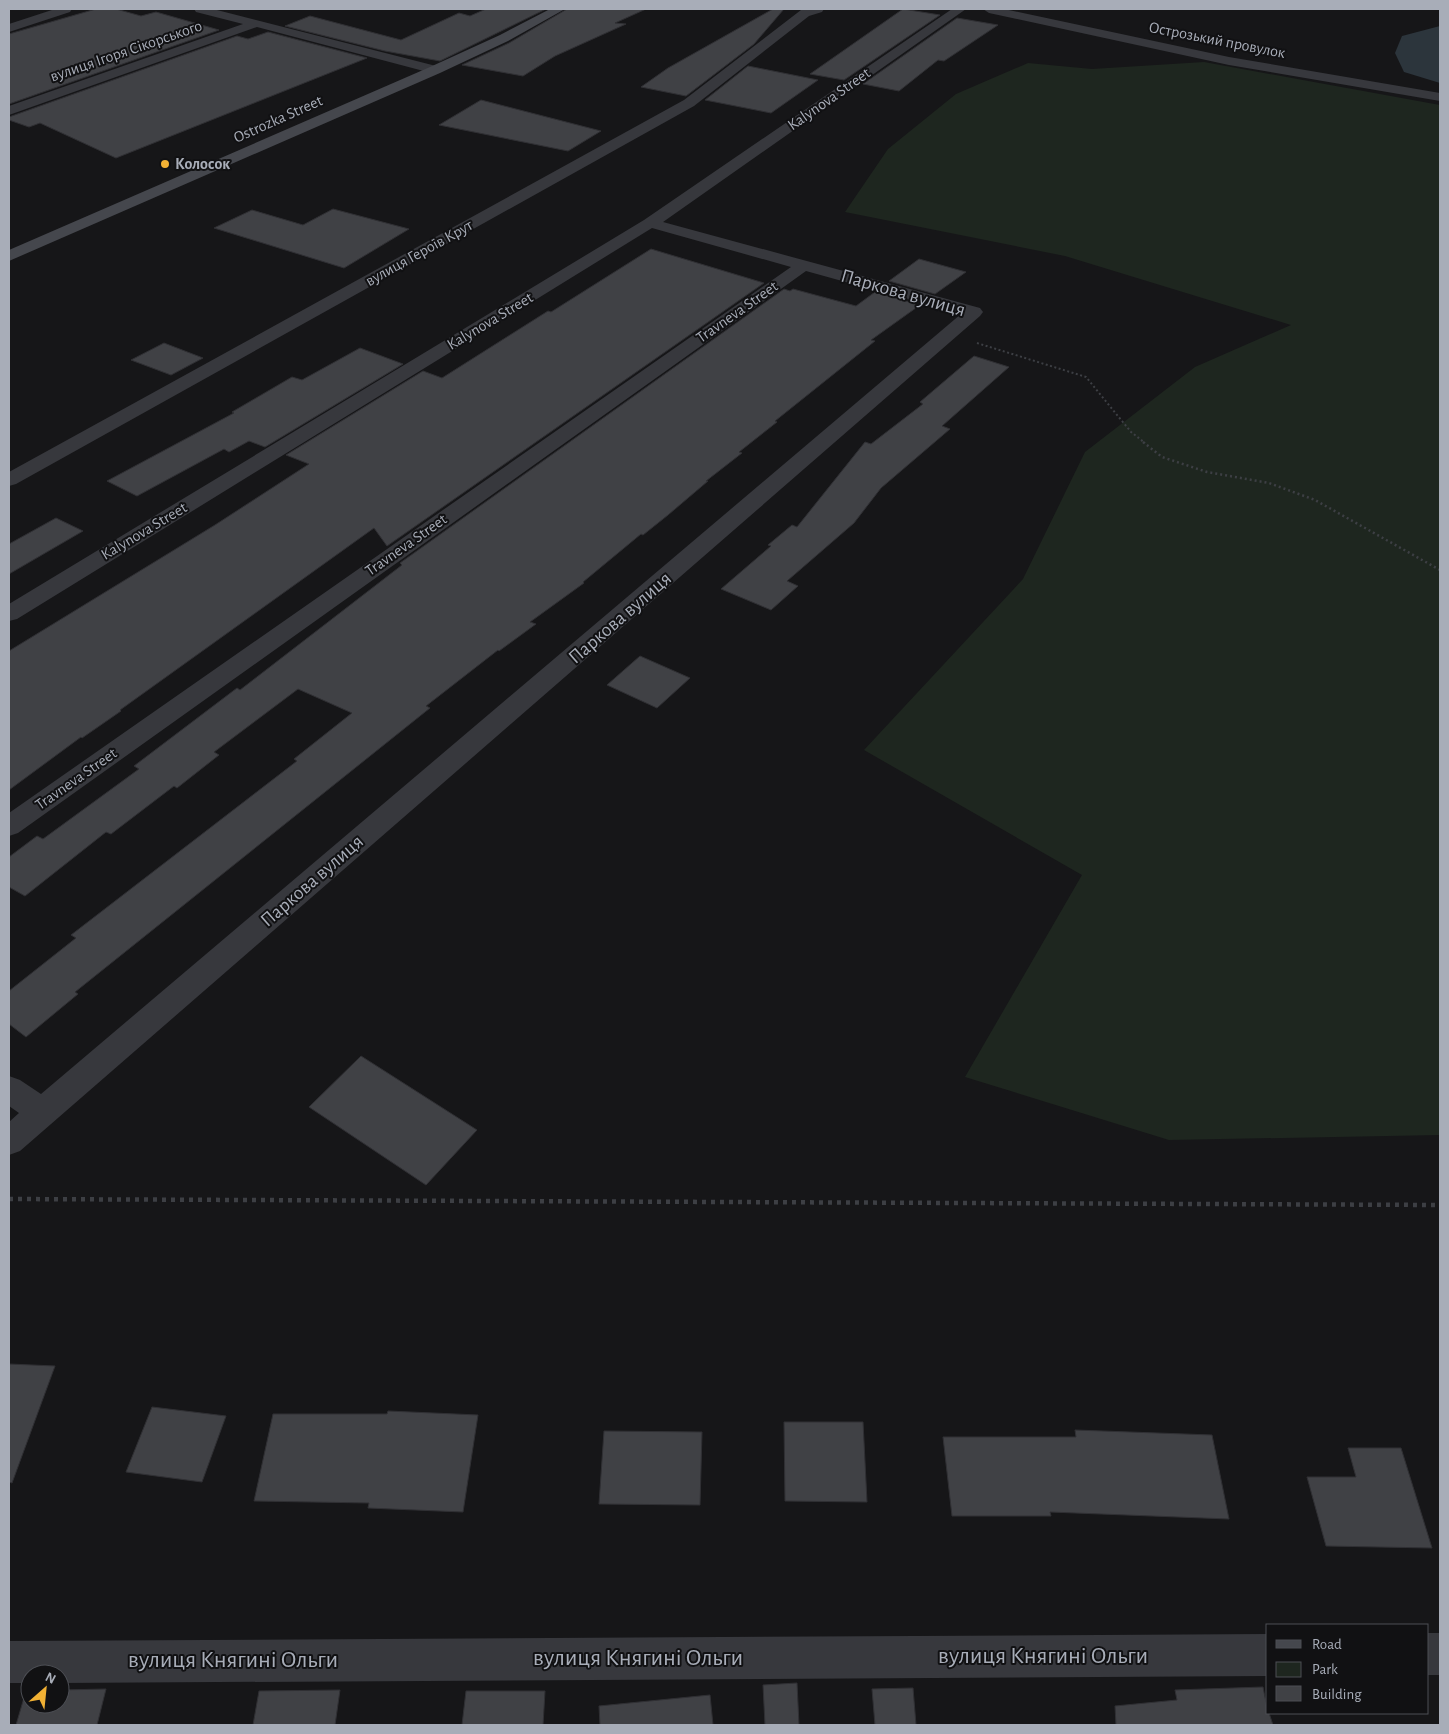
<svg xmlns="http://www.w3.org/2000/svg" width="1449" height="1734" font-family="'Alegreya Sans',sans-serif">
  <style>
    .green { fill: #1e261f }
    .water { fill: #2c353c }
    .building { fill: #404145; stroke: #303034 }
    .lines { fill: none; stroke-linecap: round; stroke-linejoin: round }
    .path-far2 { stroke: #3d3f44; stroke-width: 2; stroke-dasharray: 2 2.5; stroke-linecap: butt }
    .path-far1 { stroke: #3d3f44; stroke-width: 2.5; stroke-dasharray: 2 3; stroke-linecap: butt }
    .path { stroke: #3d3f44; stroke-width: 4.5; stroke-dasharray: 4 5; stroke-linecap: butt }
    .minor { fill: #37383d; fill-rule: evenodd }
    .secondary { fill: #45474d; fill-rule: evenodd }
    .poi-dot { fill: #f2b134; stroke: #111113; stroke-width: 2 }
    .labels { text-anchor: middle; dominant-baseline: central; stroke-width: 4; stroke-linejoin: round; paint-order: stroke }
    .far-street-label { font-size: 16px; fill: #a8adb8; stroke: #111113 }
    .far-poi-label { font-size: 16px; font-weight: bold; fill: #a8adb8; stroke: #111113; text-anchor: start }
    .street-label { font-size: 20px; fill: #a8adb8; stroke: #111113 }
    .near-street-label { font-size: 24px; fill: #a8adb8; stroke: #111113 }
  </style>
  <rect width="100%" height="100%" fill="#161618"/>
  <path class="green" d="M1204,62L1440,105V1135L1169,1140L965,1077L1082,875L864,750L1023,579L1085,452L1195,367L1291,325L1065,256L845,212L888,149L956,94L1028,63L1092,69Z"/>
  <path class="water" d="M1440,26V83L1404,72L1395,53L1402,36Z"/>
  <path class="building" d="M96,9H116L141,16L156,12L219,30L9,104V34Z
    M486,9H546L440,61L385,51L285,26L310,16L401,40L459,13L470,16Z
    M567,9H646L615,23L626,24L555,56L523,76L462,65L509,43Z
    M773,9H784L754,44L686,96L641,87L668,68Z
    M903,9L940,15L844,80L810,74Z
    M957,18L998,25L944,61L938,60L899,91L863,84Z
    M268,32L367,58L116,158L40,123L29,127L9,120V117L237,36L248,39Z
    M748,66L818,80L771,113L705,100Z
    M481,100L601,131L568,151L439,125Z
    M333,209L409,229L344,268L214,228L252,210L303,225Z
    M651,249L764,283L387,546L374,528L120,710L121,711L82,738L81,737L9,790V651L215,525L309,464L286,455L423,371L442,378L548,311L551,312Z
    M919,259L966,272L935,294L889,281Z
    M784,289L790,291L793,289L856,306L875,292L920,305L871,340L875,341L775,421L777,422L739,452L742,453L706,481H708L668,515L643,535L641,534L583,582L584,583L530,622L536,624L499,651L498,650L426,706L430,708L75,992L78,994L26,1037L9,1024V991L76,938L71,935L297,761L294,759L352,713L298,689L214,752L219,755L177,788L174,786L111,834L106,832L25,896L9,887V857L37,836L43,839L139,769L134,766L237,688L240,690L402,565L400,563Z
    M164,343L203,358L171,375L131,360Z
    M360,348L403,364L265,447L249,441L229,452L224,449L137,496L107,481L234,413L232,412L292,377L302,380Z
    M974,356L1009,367L942,426L950,429L881,488L854,523L787,581L798,586L771,610L721,589L771,546L768,545L792,525L797,527L865,442L871,444L923,404L920,402Z
    M56,518L83,531L9,574V544Z
    M640,656L690,678L657,708L607,685Z
    M361,1056L477,1130L426,1185L309,1107Z
    M9,1364L55,1366L12,1483L9,1482Z
    M152,1407L226,1416L202,1482L126,1472Z
    M388,1411L478,1415L463,1512L368,1508L369,1503L254,1501L273,1414H387Z
    M784,1422H863L867,1502L785,1501Z
    M1075,1430L1212,1435L1229,1519L1050,1512L1051,1516H952L943,1437H1076Z
    M604,1431L702,1432L700,1505L599,1504Z
    M1348,1448H1401L1432,1548L1326,1546L1307,1477H1356Z
    M797,1683L799,1725H765L763,1685Z
    M1263,1687L1268,1713H1269L1273,1725H1116L1115,1706L1177,1700L1175,1690Z
    M913,1688L916,1725H875L872,1689Z
    M106,1689L97,1725H16L26,1691H30V1704H60V1690Z
    M340,1690L335,1725H253L259,1691Z
    M466,1691H545L543,1725H462Z
    M710,1695L713,1725H600L599,1706Z"/>
  <g class="lines">
    <path class="path-far2" d="M977,343L1086,377L1131,432L1145,443"/>
    <path class="path-far1" d="M1143,442L1162,457L1207,472L1269,483L1315,500L1440,570"/>
    <path class="path" d="M9,1199L1440,1205"/>
    <path class="minor" d="M55,9H72L70,12L9,32V24Z
      M194,9H213L440,67L442,70L435,74L257,27L9,115V106L243,24L196,12Z
      M806,9H824L822,12L809,16L694,106L16,484L9,486V472L684,100L801,10Z
      M952,9H966L663,222L980,308L983,312L980,316L20,1151L9,1155V1122L19,1113L9,1106V1076L20,1080L41,1094L961,314L806,271L18,833L9,836V813L791,267L652,228L17,619L9,621V604L644,220Z
      M983,9H1004L1229,57L1440,93V101L1229,65L989,13Z
      M1428,1633H1440V1675H1428Z
      M1268,1634V1676L60,1683V1674H30V1683H9V1641Z"/>
    <path class="secondary" d="M550,9H565L508,41L440,73L9,261V250L430,67L500,35Z"/>
  </g>
  <circle class="poi-dot" cx="165" cy="164" r="5"/>
  <g class="labels">
    <g class="far-street-label">
      <text transform="translate(1217 40) rotate(11)">Острозький провулок</text>
      <text transform="translate(126 51) rotate(-19)">вулиця Ігоря Сікорського</text>
      <text transform="translate(829 99) rotate(-35)">Kalynova Street</text>
      <text transform="translate(278 119) rotate(-24)">Ostrozka Street</text>
      <text transform="translate(419 253) rotate(-29)">вулиця Героїв Крут</text>
      <text transform="translate(737 312) rotate(-35)">Travneva Street</text>
      <text transform="translate(490 321) rotate(-31)">Kalynova Street</text>
      <text transform="translate(144 531) rotate(-31)">Kalynova Street</text>
      <text transform="translate(406 545) rotate(-35)">Travneva Street</text>
      <text transform="translate(76 779) rotate(-35)">Travneva Street</text>
    </g>
    <g class="far-poi-label">
      <text x="175" y="164">Колосок</text>
    </g>
    <g class="street-label">
      <text transform="translate(903 293) rotate(16)">Паркова вулиця</text>
      <text transform="translate(620 618) rotate(-41)">Паркова вулиця</text>
      <text transform="translate(312 881) rotate(-41)">Паркова вулиця</text>
    </g>
    <g class="near-street-label">
      <text x="1043" y="1656">вулиця Княгині Ольги</text>
      <text x="638" y="1658">вулиця Княгині Ольги</text>
      <text x="233" y="1660">вулиця Княгині Ольги</text>
    </g>
  </g>
  <rect width="1449" height="1734" fill="none" stroke="#a8adb8" stroke-width="20"/>
  <rect x="1266" y="1624" width="162" height="90" fill="#111113" stroke="#4d4f55"/>
  <rect x="1276" y="1640" width="25" height="8" fill="#45474d" stroke="#4d4f55"/>
  <text x="1312" y="1649" font-size="15" fill="#a8adb8">Road</text>
  <rect x="1276" y="1662" width="25" height="15" fill="#1e261f" stroke="#4d4f55"/>
  <text x="1312" y="1674" font-size="15" fill="#a8adb8">Park</text>
  <rect x="1276" y="1686" width="25" height="15" fill="#404145" stroke="#4d4f55"/>
  <text x="1312" y="1699" font-size="15" fill="#a8adb8">Building</text>
  <g transform="translate(45 1689) rotate(27)"><circle r="24" fill="#111113" stroke="#4d4f55"/>
  <path d="M0-4L9 19L0 12L-9 19Z" fill="#f2b134"/>
  <text y="-8" font-size="14" font-weight="bold" text-anchor="middle" fill="#a8adb8">N</text>
  </g>
</svg>
